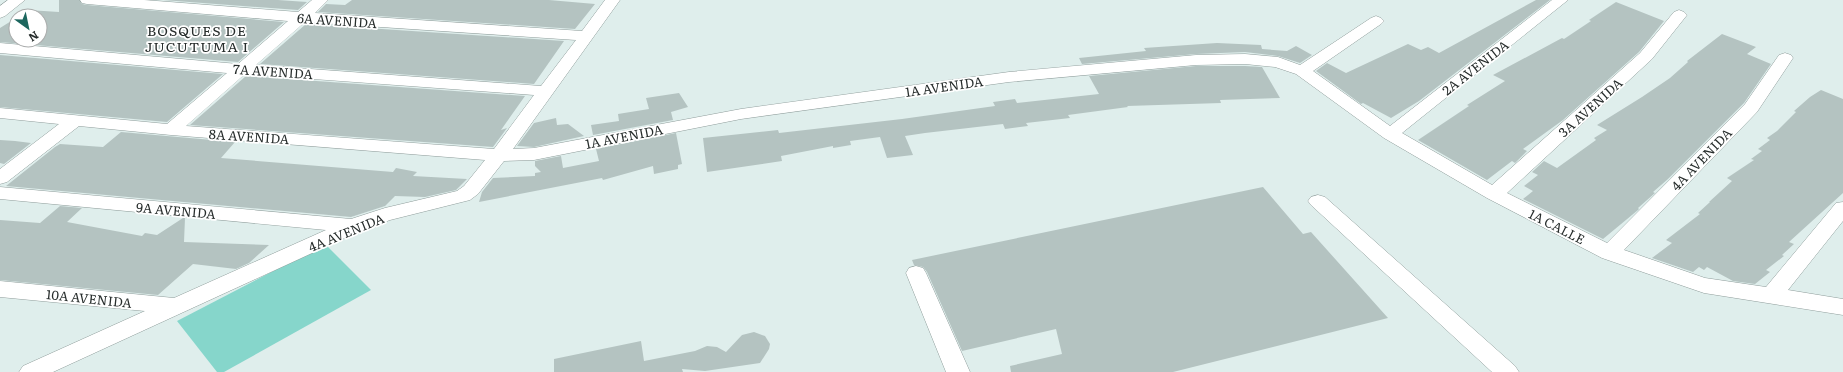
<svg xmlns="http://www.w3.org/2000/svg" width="1843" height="372" font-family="Literata,serif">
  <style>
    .green { fill: #86d6cb }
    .building { fill: #b4c3c1 }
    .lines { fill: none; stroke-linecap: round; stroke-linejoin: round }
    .minor-casing { stroke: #8f9d9b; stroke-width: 1 }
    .minor { fill: #fff; fill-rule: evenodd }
    .labels { text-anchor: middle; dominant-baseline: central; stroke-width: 3.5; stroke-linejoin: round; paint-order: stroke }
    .street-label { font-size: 13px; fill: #272d2c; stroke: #fff }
    .neighbourhood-label { font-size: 14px; letter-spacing: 1px; fill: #272d2c; stroke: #fff }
  </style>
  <rect width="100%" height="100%" fill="#dfeeec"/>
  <path class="green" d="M325,244L371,290L224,372H217L177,321Z"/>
  <path class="building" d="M59,0H79L82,4L87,5L284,22L238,62L0,42V28L16,18V40H40V16H19L28,10L59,12Z
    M163,0H278L307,2L298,10Z
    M352,0H549L595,4L575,29L318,12L326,4L345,5Z
    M1536,0H1550L1419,101L1391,118L1363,103L1361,104L1316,71L1327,63L1346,73L1408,44L1421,50L1428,47L1439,53Z
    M1616,2L1664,21L1639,52L1563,120L1523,149L1527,151L1515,163L1512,161L1487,180L1418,140L1469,106L1467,105L1505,81L1493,75L1562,38L1564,39L1591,21L1589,20Z
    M306,24L564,41L534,84L260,64Z
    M1722,34L1756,47L1747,54L1771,64L1744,103L1668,179L1653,192L1655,193L1638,208L1639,209L1638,210L1603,239L1523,199L1533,191L1524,186L1538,175L1532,172L1544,161L1557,168L1596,140L1594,138L1607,130L1597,125L1642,97L1670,78L1688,62L1687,61Z
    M1217,43L1261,45L1262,49L1287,51L1296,46L1312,55L1300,63L1278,56L1245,52L1196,54L1082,64L1079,58L1146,51L1144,48Z
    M0,55L223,74L167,122L0,107Z
    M1196,66H1245L1262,67L1280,98L1220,100L1221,103L1127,106L1128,107L1068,115L1070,118L1026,123L1028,126L1005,129L1003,124L925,133L905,136L913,155L887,158L880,137L850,141L851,145L833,148V146L781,156L782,161L707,172L703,138L778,130L779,133L902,119L995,106L993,102L1015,99L1017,103L1099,94L1089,76Z
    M246,76L525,96L501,130L507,128L493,147L190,125Z
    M1821,90L1843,99V193L1789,242L1794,244L1782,255L1784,256L1766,270L1770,272L1755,284L1733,281L1707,267L1704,270L1699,267L1693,272L1652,258L1672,243L1666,240L1700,214L1698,213L1710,202H1709L1732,181L1727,178L1754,160L1751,159L1762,151L1758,149L1770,140L1767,138L1777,131L1796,112L1794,111L1810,97Z
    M679,93L688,107L671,112L673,120L593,135L591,125L619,121L618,114L649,109L646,98Z
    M556,118L557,125L568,124L584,136L534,147L517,146L534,123Z
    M121,132L235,142L221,158L393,172L396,168L417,172L413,176L467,179L456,190L425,197L395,196L385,206L351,217L6,186L55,147L60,144L103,147Z
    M676,133L682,164L678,165V169L654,174L653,166L603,180L602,178L479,202L482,192L493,178L535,176V173L541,172L535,166V161L561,156L563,168L599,161L596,149Z
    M0,140L15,141L31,143L4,164L0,163Z
    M1263,187L1303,234L1311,232L1388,318L1173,372H1011L1010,366L1062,354L1056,329L962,351L927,272L923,267L914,265L912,260Z
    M60,206L82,208L67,222L142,236L145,233L157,235L183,218H185L184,242L269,245L249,263L236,269L193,264L158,295L0,280V220L40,223Z
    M754,332L765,336L770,344L769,349L760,363L705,371L682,369L683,372H554V359L641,341L644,361L695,351L707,346L717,347L726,352L742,335Z"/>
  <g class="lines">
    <defs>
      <path id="minor" d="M8,0H25L5,16L0,18V6Z
        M80,0H144L298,12L312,0H328L315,13L582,31L605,0H620L513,149L534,148L741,109L1009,72L1196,55L1245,54L1278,57L1300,65L1371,18L1376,16L1381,18L1384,21L1381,24L1313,71L1390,126L1552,0H1568L1402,133L1492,185L1640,53L1674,12L1679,10L1684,12L1687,15L1652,59L1507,193L1607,243L1745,104L1779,55L1785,53L1791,55L1793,58L1757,112L1624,250L1705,278L1766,287L1836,203L1843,202V221L1788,290L1843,299V315L1704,293L1602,258L1487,198L1384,138L1296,74L1275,67L1245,64L1196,65L1009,82L741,119L534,160L504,161L478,194L470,200L390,220L360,231L53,372H19L23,366L145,311L0,297V281L174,298L326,230L0,199V187L351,219L385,208L457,191L464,186L485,160L171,135L79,126L7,182L0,184V169L59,124L0,118V108L167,124L227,73L0,53V43L238,64L288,21L87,4L82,3ZM305,22L576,40L541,86L256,65ZM245,74L534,95L494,149L186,126Z
        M1318,195L1325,197L1515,366L1519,372H1492L1311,205L1308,201L1311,197Z
        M916,266L923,268L926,273L970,372H946L906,273L909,268Z"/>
    </defs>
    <use href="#minor" class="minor-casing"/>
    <use href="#minor" class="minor"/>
  </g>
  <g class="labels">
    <g class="street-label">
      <text transform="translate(337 20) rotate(4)">6A AVENIDA</text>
      <text transform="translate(1475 67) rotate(-38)">2A AVENIDA</text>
      <text transform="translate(273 71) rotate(4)">7A AVENIDA</text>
      <text transform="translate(944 86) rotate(-8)">1A AVENIDA</text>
      <text transform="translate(1590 107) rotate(-42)">3A AVENIDA</text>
      <text transform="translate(249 136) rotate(4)">8A AVENIDA</text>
      <text transform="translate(624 136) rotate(-11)">1A AVENIDA</text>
      <text transform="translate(1701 159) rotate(-46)">4A AVENIDA</text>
      <text transform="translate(176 210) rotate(5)">9A AVENIDA</text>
      <text transform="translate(1557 226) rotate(27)">1A CALLE</text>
      <text transform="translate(346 232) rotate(-22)">4A AVENIDA</text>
      <text transform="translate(89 298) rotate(6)">10A AVENIDA</text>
    </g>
    <g class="neighbourhood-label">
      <text x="197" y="30">BOSQUES DE<tspan x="197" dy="16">JUCUTUMA I</tspan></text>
    </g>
  </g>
  <g transform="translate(28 28) rotate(147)"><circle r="19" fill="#ffffff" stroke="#a9abab"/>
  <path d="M0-3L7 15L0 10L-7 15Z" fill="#1c665e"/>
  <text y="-6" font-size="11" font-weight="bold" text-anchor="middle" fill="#272d2c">N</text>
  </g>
</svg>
